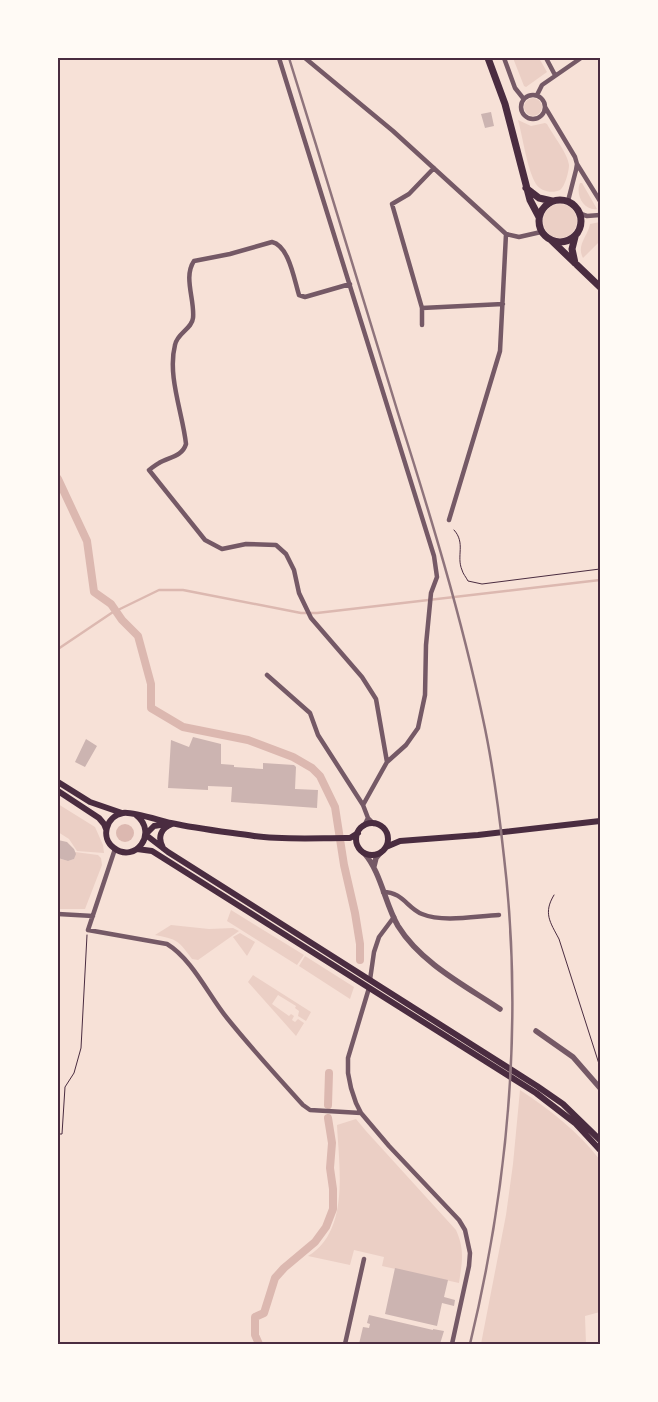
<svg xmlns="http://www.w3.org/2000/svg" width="658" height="1402" font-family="Arial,sans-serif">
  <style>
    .green { fill: #ebcfc5 }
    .water { fill: #dcb8b0 }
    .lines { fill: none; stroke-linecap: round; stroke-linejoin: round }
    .stream { stroke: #dcb8b0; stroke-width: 2.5 }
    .canal { stroke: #dcb8b0; stroke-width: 8 }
    .building { fill: #ccb4b1 }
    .path { stroke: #4a2c40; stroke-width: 1 }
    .minor { stroke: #755966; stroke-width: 4.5 }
    .tertiary { stroke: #755966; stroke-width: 5.5 }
    .secondary { stroke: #4a2c40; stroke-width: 6 }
    .primary { stroke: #4a2c40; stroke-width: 7 }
    .rail { stroke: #8f747c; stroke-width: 2.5 }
    .neatline { fill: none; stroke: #4a2c40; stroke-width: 2 }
  </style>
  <rect width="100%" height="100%" fill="#f7e1d7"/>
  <path class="green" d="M513,58H539L547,72L526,87L524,86Z
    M524 107a9 9 0 1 1 18 0a9 9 0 1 1-18 0Z
    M518,120L531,126L545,123L547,124C553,135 568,154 569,165C569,171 565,187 560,190C552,194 540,191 536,184C527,169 523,138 518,120Z
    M580,183H582L597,209C584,211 575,195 580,183Z
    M543 221a17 17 0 1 1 34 0a17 17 0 1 1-34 0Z
    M600,222V241L583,258C576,245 588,236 590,224Z
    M58,804L95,827L103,845L104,853L77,851L69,839L58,832Z
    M75,852L98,855L101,858L102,865L85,909H58V858L68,861L74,859Z
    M231,910L304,955L297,965L227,921Z
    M171,925L209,929L233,928L239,931L198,960L192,959C179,941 177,939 155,935Z
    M240,933L255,942L247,956L233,937Z
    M305,956L354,987L350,999L299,966Z
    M253,975L311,1012L306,1021L298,1016L299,1011L295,1008L296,1006L278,995L272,1004L289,1016L291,1014L294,1016L292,1020L295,1022L298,1019L304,1023L296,1036L248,982Z
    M520,1090C550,1110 578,1131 600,1160V1312L585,1316L586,1344H481L506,1215L513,1164Z
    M356,1119L366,1131L456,1230C465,1250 462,1262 459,1283L382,1266L384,1257L354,1250L350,1265L308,1256C350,1231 339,1167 337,1125Z"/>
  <path class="water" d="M116 833a9 9 0 1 1 18 0a9 9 0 1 1-18 0Z"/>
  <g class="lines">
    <path class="stream" d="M120,609L159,590H183L301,613H317L600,580
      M58,649L113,612"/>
    <path class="canal" d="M58,479L87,541L94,592L111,604L122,620L138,636L151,684V708L183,727L248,740L293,757L312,768L320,776L335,807L344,865L355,913L360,944V960
      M328,1105L329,1073
      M259,1344L255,1335V1317L264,1313L275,1278L284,1268L315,1242L326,1227L333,1209V1189L330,1168L332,1143L328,1118"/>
  </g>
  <path class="building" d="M491,112L494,126L485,128L481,114Z
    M193,737L221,744V764L234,765V767L263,769V763L294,765L296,767L295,789L318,790L317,808L231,802L232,787L208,786V790L168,788L171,740L189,747Z
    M86,739L97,746L85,767L75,762Z
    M58,840L67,842L74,849L76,854L74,859L68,861L58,858Z
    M395,1268L448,1280L444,1297L455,1300L454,1306L442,1303L437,1326L385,1314Z
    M369,1315L433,1330V1329L444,1331L440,1344H359L363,1327L369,1328L370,1324L367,1323Z"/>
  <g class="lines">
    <path class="path" d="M454,530C466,543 456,556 462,570C463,574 466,577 468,581L482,584L600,569
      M554,895C543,913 550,922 559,939L600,1067
      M58,1134H62L65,1087L74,1073L81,1048L87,935"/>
    <path class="minor" d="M279,58L434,556L437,577L431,593L426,645L425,695L418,728L406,745L387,762L363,805
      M305,58L393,131L506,234L519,237L541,232
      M504,58L515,88L523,98
      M546,58L555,75
      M521 107a12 12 0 1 1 24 0a12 12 0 1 1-24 0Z
      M537,95L542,85L581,58
      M545,107L575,157L577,164L576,170L568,201
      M577,164L600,201
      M581,214L587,216L600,215
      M350,284L305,297L299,295C294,279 289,246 272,242L230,254L194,261C183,277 195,300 193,318C192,329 177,333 175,345C167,376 183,414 186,444C182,457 169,457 159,463C155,465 152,468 149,470L205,540L222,549L246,544L276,545L286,554L294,570L299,593L311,618L362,677L376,699L387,762
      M422,308L503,304
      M422,325V308L392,204L409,194L434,168
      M449,520L500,351L506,234
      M267,675L310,713L318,735L363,805L368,818L374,824
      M364,826L368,818
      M115,849L88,930L167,944C192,959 209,996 227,1018C251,1048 277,1076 303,1105L310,1110L361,1113
      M383,892C403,892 407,908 422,914C444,923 476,916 499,915
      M58,914L93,916
      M370,980L374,952L379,937L394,917
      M369,988L348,1058V1073L351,1088L356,1103L361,1113L389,1146L459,1220L465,1230L470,1253L469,1266L452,1344
      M345,1344L364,1259"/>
    <path class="tertiary" d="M364,853C381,872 385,904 398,926C421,963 464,985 500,1009
      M374,866L376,858L381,852
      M536,1031L573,1057L600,1088"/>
    <path class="secondary" d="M58,782L90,802L122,813
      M58,791L99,818L104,824L106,829
      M136,815C159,833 135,864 114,848C100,838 106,816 123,813C131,811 161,821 171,823C198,829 227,832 254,836C282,840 317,838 346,838H350L358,833
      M356 839a16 16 0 1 1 32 0a16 16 0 1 1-32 0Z
      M146,834L154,826L166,824
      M146,835L168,852L537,1086L563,1104L600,1140
      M386,847L400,841L478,835L600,821
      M163,848C157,837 161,828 172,824
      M137,849L152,851L536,1093L575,1123L600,1150"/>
    <path class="primary" d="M488,58L505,104L530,200L539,217
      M526,188L539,198L552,201
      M539 221a21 21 0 1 1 42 0a21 21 0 1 1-42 0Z
      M575,237L572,249L575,263
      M552,241L600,287"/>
    <path class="rail" d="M289,58C326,176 362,294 398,413C430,514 461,615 483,719C493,765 499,811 504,857C523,1019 508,1186 470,1344"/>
  </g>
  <rect width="658" height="1402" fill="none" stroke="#fffaf5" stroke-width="118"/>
  <rect x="59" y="59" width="540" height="1284" class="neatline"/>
</svg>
